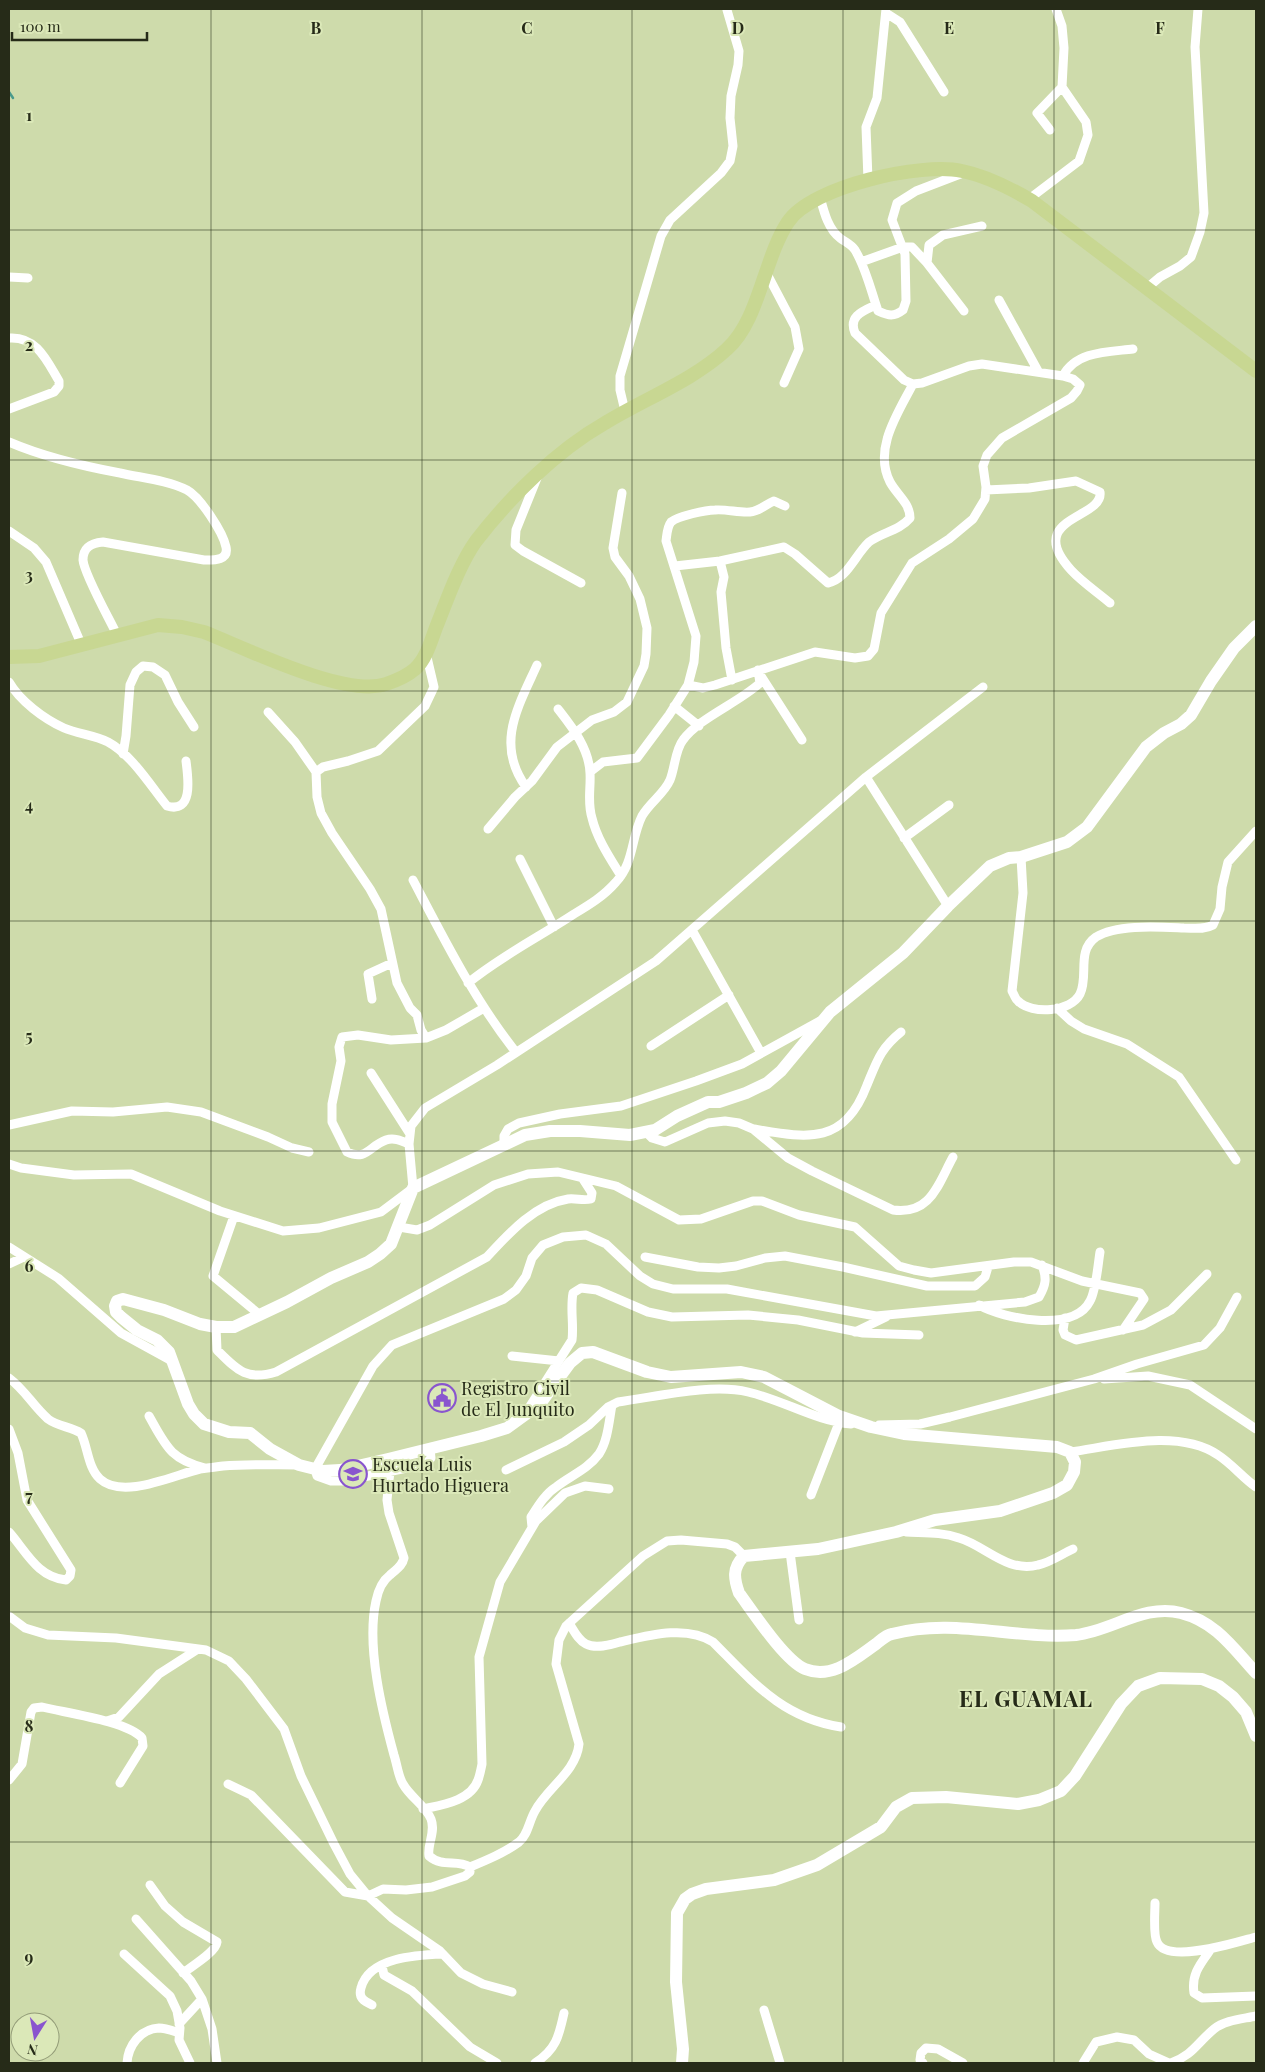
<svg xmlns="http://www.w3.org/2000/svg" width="1265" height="2072" font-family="'Playfair Display',serif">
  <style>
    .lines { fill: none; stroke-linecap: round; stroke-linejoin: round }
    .stream { stroke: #4a9a8c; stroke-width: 2.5 }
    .street { stroke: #fff; stroke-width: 9 }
    .secondary { stroke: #fff; stroke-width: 12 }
    .primary { stroke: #c8d792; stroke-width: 14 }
    .grid { fill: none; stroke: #262b18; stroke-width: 1; stroke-opacity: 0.55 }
    .labels { text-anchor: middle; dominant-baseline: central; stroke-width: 4; stroke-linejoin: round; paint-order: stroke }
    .poi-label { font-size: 18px; fill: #262b18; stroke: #dbe8b8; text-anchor: start }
    .district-label { font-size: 22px; font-weight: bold; letter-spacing: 1px; fill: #262b18; stroke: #dbe8b8 }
    .grid-label { font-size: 16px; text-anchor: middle; font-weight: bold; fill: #262b18; stroke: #dbe8b8; stroke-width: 4; stroke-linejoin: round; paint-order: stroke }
  </style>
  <rect width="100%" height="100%" fill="#cedbab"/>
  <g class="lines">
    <path class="stream" d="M9,92L13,98"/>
    <path class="street" d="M886,13L900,22L944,92
      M1050,130L1037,113L1062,87
      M868,180L866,127L877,98L886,9
      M820,197C824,212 828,229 840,238C845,242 851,244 855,250C866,268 871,291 878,311C889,316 894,317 903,310L906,301L905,254L892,220L897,203L916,191L963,173
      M1029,199L1079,161L1088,135L1086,122L1062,87L1064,48L1062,26L1056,9
      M861,262L903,247H912L927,263L964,311
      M927,263L929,245L943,235L982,226
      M766,272L795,327L799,349L784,383
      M9,277L28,278
      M1147,288L1160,277L1180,266L1191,257L1200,232L1204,213L1195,47L1198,9
      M999,300L1038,371
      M9,338C37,336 47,361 59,381V386L54,392L9,409
      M1063,376C1076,351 1108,352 1133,349
      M625,411L620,390V376L661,236L670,220L721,173L730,161L733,146L730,118L731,96L738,65L739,51L727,10
      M9,442C44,457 82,466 120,473C142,478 167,480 187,490C200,497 223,532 226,547C229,561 213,560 204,560L103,542C92,543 83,547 83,560C84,574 110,620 117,635
      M537,478L516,530L515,545L523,551L581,583
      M986,490L1029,488L1076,481L1100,492C1104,519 1023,517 1071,570C1082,582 1097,592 1110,603
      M9,531L34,548L46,562L82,646
      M720,561L724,577L721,592L726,648L732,680
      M675,566L720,561L784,547L795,554L828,583C847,579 855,555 869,542C882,532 899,531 910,518C910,503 897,495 890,482C873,449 898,413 913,384
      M759,673L802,740
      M9,682C20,701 44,719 64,728C78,734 94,735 108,742C132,755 150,785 167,806C194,814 188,777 186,761
      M688,685L703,688L715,685L815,652L855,658L868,656L874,649L881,613L912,563L949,539L973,519L985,499L986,487L983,466L987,455L1002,438L1071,398L1077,391L1080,385L1073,379L1063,376L982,364L969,366L922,383L913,384L904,380L855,333C848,316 863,311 876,305
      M674,706L699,726
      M558,709C572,727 589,748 590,773C591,788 587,802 592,818C597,839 610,858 621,876
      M268,712L295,742L316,772L317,797L321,813L332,833L370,889L381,909L397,983L410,1008L417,1015L421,1030L426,1038
      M123,754L126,736L130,685L136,672L143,666L153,667L165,675L178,702L194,727
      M316,772L323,767L348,761L378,751L425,706L434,687L426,653
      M590,772L603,762L637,758L669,715L688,685L694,662L696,636L666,541C667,534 667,527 671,522C678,516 706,510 715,510C727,509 739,513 750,512C760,511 766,504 774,501L785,506
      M866,777L948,906
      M526,787C495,744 518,707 537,665
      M488,829L515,797L532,781L557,747L592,720L614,712L627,702L644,666L646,654L647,628L640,599L629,576L615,557L613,548L622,493
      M904,838L949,805
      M1021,857L1023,893L1012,991C1014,994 1015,999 1018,1001C1032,1015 1071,1012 1080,994C1089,976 1076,951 1096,937C1117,924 1159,927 1184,928C1194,928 1204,930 1213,925L1220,909L1222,887L1228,862L1256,831
      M520,859L554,927
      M413,880C444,939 474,999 515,1051
      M692,930L761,1053
      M468,983C501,956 539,937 574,914C589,905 604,896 616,882C634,863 631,838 642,816C650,802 664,794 670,780C675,768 675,750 683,740C699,718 738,703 760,683L758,670
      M372,999L368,974L392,963
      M1057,1008L1071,1021L1084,1029L1127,1044L1179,1077L1236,1160
      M651,1046L729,995
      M371,1073L410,1134
      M9,1125L72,1111L113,1112L167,1107L201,1112L268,1137L292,1148L309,1152
      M754,1129C807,1138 844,1146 867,1085C877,1061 880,1049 901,1032
      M646,1132L652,1138L665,1142L708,1123L725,1121L739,1123L753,1129L788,1158L812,1171L893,1210C931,1215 938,1184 953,1157
      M409,1144C402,1141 394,1137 386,1140C369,1146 367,1161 347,1152L332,1122V1104L341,1061L339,1047L342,1037L358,1035L391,1040L426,1038L446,1030L484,1008
      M504,1144V1136L508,1129L519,1123L560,1114L621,1106L696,1081L742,1064L820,1021
      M9,1164L21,1168L74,1175L131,1174L220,1211L283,1231L319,1228L381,1212L413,1188L409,1144L411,1126L425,1108L497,1065L656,961L866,777L983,687
      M234,1216L213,1276L260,1315
      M399,1227L417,1230L430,1225L494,1185L528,1174L558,1172L616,1186L679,1220L701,1219L753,1201H762L799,1215L855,1227L899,1266L914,1270L931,1273L1014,1262H1031L1082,1281L1140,1293L1144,1299L1123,1330
      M9,1247L58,1278L121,1333L172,1361
      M645,1257L698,1267L719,1268L736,1266L765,1258L785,1256L843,1267L927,1286H975L985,1277L988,1267
      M9,1264L24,1257
      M979,1305C1004,1319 1074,1333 1090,1301C1096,1291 1098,1264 1100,1252
      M1065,1318L1063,1330L1065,1335L1076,1340L1143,1325L1171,1310L1207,1274
      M216,1327L217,1350C237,1370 246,1381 276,1372L487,1257C509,1233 535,1204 568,1199C576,1198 583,1201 591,1199L592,1193L583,1179
      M855,1332L886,1317
      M512,1356L559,1361
      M9,1378C26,1391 33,1406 48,1419C57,1426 71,1427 81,1433C88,1448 88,1468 100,1479C123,1500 174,1475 200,1469C208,1468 216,1467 223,1466C247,1464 272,1465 297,1465
      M1104,1379L1148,1376L1190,1385L1256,1429
      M527,1411L572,1340C574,1324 570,1309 573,1293L581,1288L597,1290L648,1312L672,1317L748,1315L798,1320L863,1333L919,1335
      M149,1416C166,1446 170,1459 205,1468
      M879,1425L920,1424L950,1417L1094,1379L1137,1364L1204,1345L1220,1328L1237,1297
      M9,1429L18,1453L27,1500L71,1570L70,1576L66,1580C37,1577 26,1551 9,1532
      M430,1449L431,1458L426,1464L344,1481H331L317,1476L315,1469L373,1366L392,1345L504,1299L516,1290L526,1276L532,1258L543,1245L563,1237L586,1235L606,1244L640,1276L653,1284L673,1289H727L876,1316L1025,1302L1039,1297C1046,1285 1047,1278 1042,1265
      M1070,1452C1114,1446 1178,1428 1218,1455C1232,1464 1243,1478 1256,1487
      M506,1470L564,1442L589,1425L608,1407L618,1402C656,1397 711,1383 748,1392C783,1400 816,1421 851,1424
      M390,1471L387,1500L389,1513L404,1558C402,1567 396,1569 390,1575C382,1581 378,1591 376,1601C366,1646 382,1711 394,1755C397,1764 398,1776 403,1784C410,1797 426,1806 431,1819C436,1832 427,1844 429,1856C443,1868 456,1859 470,1867
      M811,1495L839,1423
      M532,1527L531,1517C538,1506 545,1494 556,1487C570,1476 588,1469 599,1454C608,1440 609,1421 612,1405
      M906,1532C924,1533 942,1532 959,1538C986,1546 1007,1573 1038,1565C1049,1563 1062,1554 1073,1549
      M790,1552L799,1620
      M9,1616L25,1628L48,1635L116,1638L206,1650L229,1661L246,1679L284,1729L301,1776L334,1844L350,1874L368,1896L392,1918L440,1951L461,1973L483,1984L512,1992
      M569,1623C574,1631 578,1640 586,1644C596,1649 610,1645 620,1642C650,1635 687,1625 713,1642C753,1682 782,1718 841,1727
      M107,1721L119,1717L159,1674L198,1649
      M9,1780L22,1764L31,1712L34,1708L42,1707C66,1713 127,1721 142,1738L143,1746L120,1783
      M228,1784L251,1795L345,1892L368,1896L383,1889L406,1890L432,1887L465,1876L470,1872V1867C487,1860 504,1853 519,1842C528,1835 529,1821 535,1811C547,1788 576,1772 579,1744L556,1664L559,1640L566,1626L643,1556L667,1541L681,1540L727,1544L735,1547L744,1556
      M423,1809C441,1805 471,1801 478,1780C480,1775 481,1769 482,1764L479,1657L500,1582L536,1521L565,1493L585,1486L609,1489
      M150,1885L165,1906L183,1922L217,1942C216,1952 192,1966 183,1973
      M1155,1903C1155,1912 1153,1935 1157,1942C1167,1965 1237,1942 1256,1937
      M136,1919L191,1981L202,1999L212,2029L217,2063
      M1211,1949C1201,1963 1191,1974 1194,1993L1202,1998L1256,1996
      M124,1954L170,1996L177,2011L180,2028L179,2040L190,2063
      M382,1966L384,1975L412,1991L470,2047L497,2063
      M372,2005C364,2001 358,1998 361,1988C369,1957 417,1955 443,1954
      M764,2010L780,2063
      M179,2024L202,1999
      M127,2063C128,2046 140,2029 159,2028C166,2028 173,2031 179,2033
      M535,2063C556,2050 559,2036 564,2013
      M923,2063L920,2060L921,2053L926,2048L938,2049L963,2063
      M1083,2063L1096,2042L1117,2037L1134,2040L1149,2054L1169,2063
      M1171,2063C1193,2055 1197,2043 1214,2029C1225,2020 1243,2019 1256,2016"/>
    <path class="secondary" d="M1256,626L1234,648L1211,681L1191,715L1181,724L1164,733L1146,747L1087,827L1067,842L1021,857L1009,858L990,866L948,906L903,953L830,1012L781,1071L767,1083L746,1093L719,1102H708L677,1116L655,1130L630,1135L580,1131H550L525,1135L413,1188L391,1244L380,1254L368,1262L331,1278L287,1302L234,1327H216L200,1324L164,1310L123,1299L117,1301L115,1306L116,1312L121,1317L137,1330L157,1340L169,1352L188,1404L194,1414L204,1424L229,1432L250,1433L270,1449L299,1465L323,1471L340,1470L388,1459L481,1436L507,1428L540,1404L570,1363L582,1353L593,1352L647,1372L671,1377L741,1372L764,1377L839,1416L871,1427L904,1434L1057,1447L1070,1452L1075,1462L1074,1472L1067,1485L1053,1493L1000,1511L935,1520L896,1532L818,1549L744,1556C732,1568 734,1579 739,1593C753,1612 785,1661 805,1669C832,1680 856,1658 876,1644C881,1640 886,1635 892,1634C953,1617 1015,1640 1076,1635C1112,1631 1145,1603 1181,1613C1216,1622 1233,1648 1256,1673
      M682,2063L683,2049L676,1982L677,1913L685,1899L692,1894L706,1889L774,1880L817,1865L881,1827L896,1807L912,1798L946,1797L1018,1804L1039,1800L1061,1791L1075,1776L1121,1704L1138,1686L1160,1678L1202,1679L1219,1686L1233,1697L1246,1712L1256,1736"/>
    <path class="primary" d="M9,657L39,656L158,625L182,627L204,632C245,648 345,698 386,684C395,681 407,676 415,669C427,658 431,640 437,625C447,600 460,563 476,541C510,497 556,451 605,423C644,399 694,380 727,349C759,321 764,258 788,222C812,186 922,162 962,171C987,176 1010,188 1032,201L1256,371"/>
  </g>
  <path class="grid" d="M211,9V2063M422,9V2063M632,9V2063M843,9V2063M1054,9V2063M9,230H1256M9,460H1256M9,691H1256M9,921H1256M9,1151H1256M9,1381H1256M9,1612H1256M9,1842H1256"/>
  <defs>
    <symbol id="civic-ring" viewBox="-11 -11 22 22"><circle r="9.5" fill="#dbe8b8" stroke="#8955ce" stroke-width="1.5"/><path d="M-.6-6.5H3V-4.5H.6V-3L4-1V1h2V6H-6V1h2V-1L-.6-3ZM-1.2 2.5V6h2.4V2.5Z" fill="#8955ce"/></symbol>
    <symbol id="school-ring" viewBox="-11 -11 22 22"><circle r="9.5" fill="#dbe8b8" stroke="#8955ce" stroke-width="1.5"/><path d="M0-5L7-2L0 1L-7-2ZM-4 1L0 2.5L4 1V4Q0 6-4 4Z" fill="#8955ce"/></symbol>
  </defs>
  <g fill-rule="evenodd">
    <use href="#civic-ring" x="426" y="1382" width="32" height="32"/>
    <use href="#school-ring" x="337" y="1458" width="32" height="32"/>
  </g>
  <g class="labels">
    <g class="poi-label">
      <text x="461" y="1388">Registro Civil<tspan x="461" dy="21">de El Junquito</tspan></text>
      <text x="372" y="1464">Escuela Luis<tspan x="372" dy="21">Hurtado Higuera</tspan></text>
    </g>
    <g class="district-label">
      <text x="1026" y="1698">EL GUAMAL</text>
    </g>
  </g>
  <g class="grid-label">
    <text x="316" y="34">B</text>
    <text x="527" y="34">C</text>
    <text x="738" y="34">D</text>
    <text x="949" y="34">E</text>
    <text x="1160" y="34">F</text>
    <text x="29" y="121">1</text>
    <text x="29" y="351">2</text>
    <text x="29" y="581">3</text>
    <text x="29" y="811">4</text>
    <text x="29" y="1042">5</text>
    <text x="29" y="1272">6</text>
    <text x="29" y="1502">7</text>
    <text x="29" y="1732">8</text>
    <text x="29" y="1963">9</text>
  </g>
  <rect width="1265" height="2072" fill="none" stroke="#262b18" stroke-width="20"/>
  <g transform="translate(35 2037) rotate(191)"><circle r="24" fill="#dbe8b8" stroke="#939c78"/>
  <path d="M0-4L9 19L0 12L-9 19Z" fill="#8955ce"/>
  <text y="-8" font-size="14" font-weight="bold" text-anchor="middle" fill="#262b18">N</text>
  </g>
  <path d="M12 32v8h135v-8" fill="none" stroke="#262b18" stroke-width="2.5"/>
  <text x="20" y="32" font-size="15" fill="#262b18" stroke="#dbe8b8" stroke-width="4" paint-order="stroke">100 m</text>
</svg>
